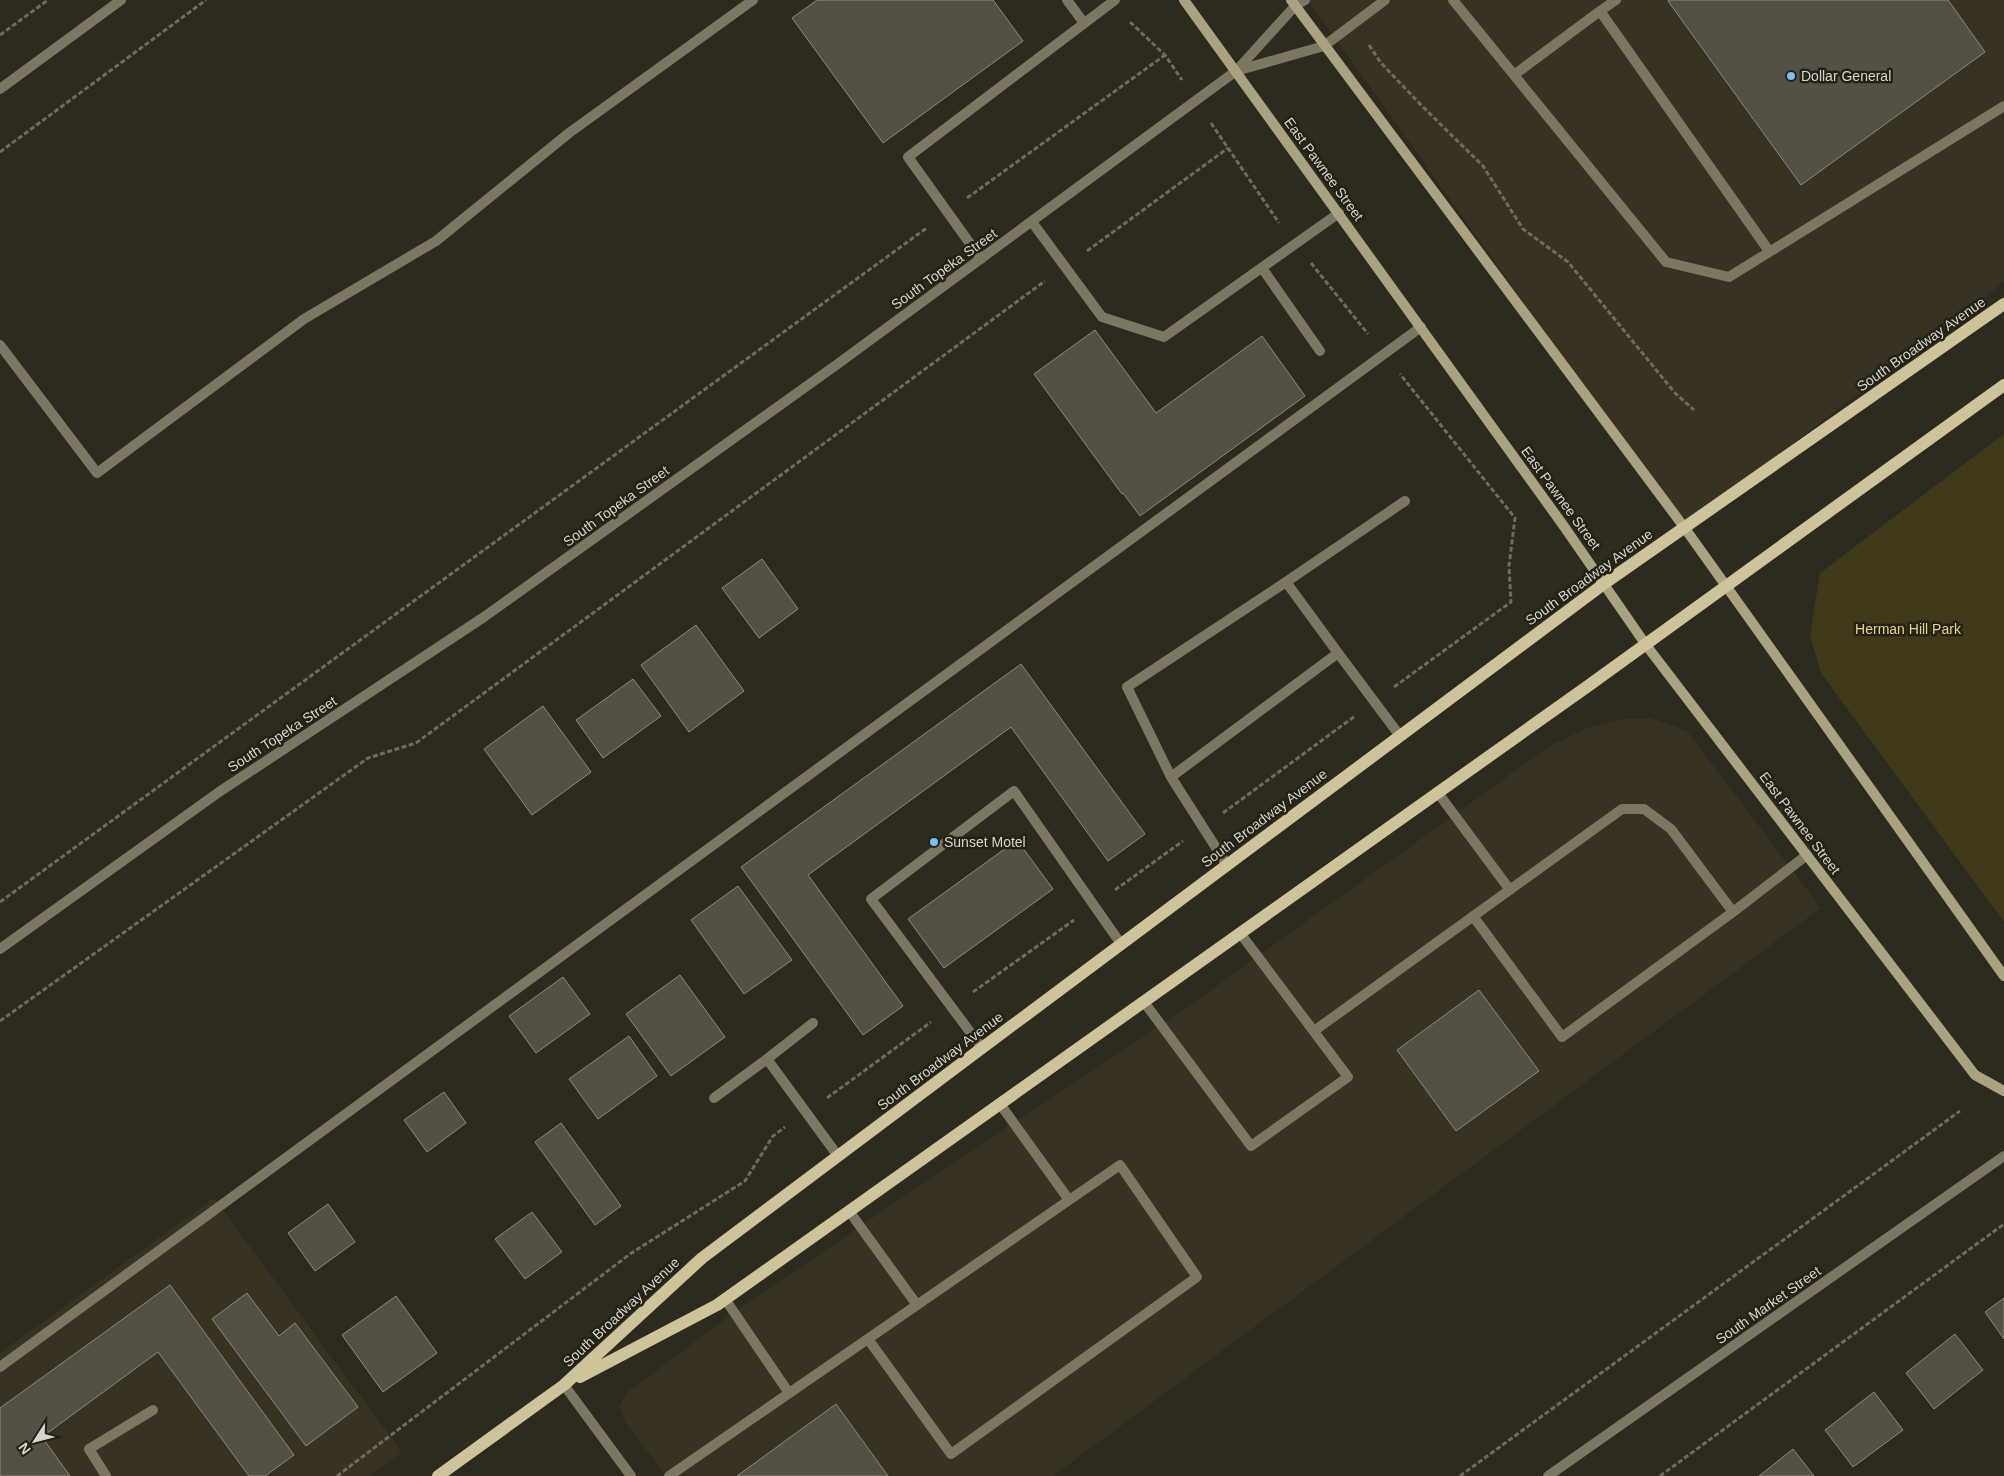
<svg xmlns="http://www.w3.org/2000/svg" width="2004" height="1476" font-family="Arial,sans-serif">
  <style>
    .built { fill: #373221 }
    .green { fill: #40391a }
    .building { fill: #535045; stroke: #8d8a7d }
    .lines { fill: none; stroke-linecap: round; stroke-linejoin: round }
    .path { stroke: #6d6b62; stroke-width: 3; stroke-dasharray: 5 2.5; stroke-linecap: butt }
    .lane { stroke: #7c7762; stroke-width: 10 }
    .street { stroke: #7c7762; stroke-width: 10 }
    .secondary { stroke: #aaa281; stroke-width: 10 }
    .primary { stroke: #cec399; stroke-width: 12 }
    .poi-dot { fill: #7bbef8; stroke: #242116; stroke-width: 2 }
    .labels { text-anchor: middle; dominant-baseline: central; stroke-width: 5; stroke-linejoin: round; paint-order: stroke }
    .poi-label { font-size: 14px; fill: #d7d5ce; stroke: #242116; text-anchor: start }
    .street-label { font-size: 14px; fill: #d7d5ce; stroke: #242116 }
    .park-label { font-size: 14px; fill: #e6d386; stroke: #242116 }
  </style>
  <rect width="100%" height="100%" fill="#2d2b20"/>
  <path class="built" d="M1308,0H2004V282L1684,527Z
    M1650,718L1687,731L1821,908L1053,1476H667L626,1424L619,1407L627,1393L718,1324L923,1183L1193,1003L1551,745L1590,727L1622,719Z
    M214,1198L402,1452L369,1476H0V1353Z"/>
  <path class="green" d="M2004,434V922L1821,673L1810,635L1820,573Z"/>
  <path class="building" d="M817,0H993L1023,41L883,143L792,18Z
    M1670,0H1948L1985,52L1801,185L1668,1Z
    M1095,330L1156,413L1262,336L1305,396L1140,516L1123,493L1122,494L1034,374Z
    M762,559L798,609L759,638L722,588Z
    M696,625L744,691L689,732L641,665Z
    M1021,664L1145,834L1108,861L1011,727L808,875L903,1006L863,1035L741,867Z
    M633,679L661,716L603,758L576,720Z
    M543,706L591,772L532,815L484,749Z
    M1017,840L1053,889L944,968L908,919Z
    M738,886L792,960L744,994L691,920Z
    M680,975L725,1037L671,1076L626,1014Z
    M563,977L590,1014L536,1053L509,1016Z
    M1479,990L1539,1071L1456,1131L1397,1050Z
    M629,1036L657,1076L598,1119L569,1079Z
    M444,1092L466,1123L427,1152L404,1120Z
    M561,1123L621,1206L595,1225L535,1142Z
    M328,1204L355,1242L315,1271L288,1233Z
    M532,1212L562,1252L525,1279L495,1239Z
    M170,1285L294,1455L265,1476H249L158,1352L42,1437L70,1476H0V1408Z
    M247,1293L279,1336L295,1323L358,1407L306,1446L212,1319Z
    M396,1296L437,1353L383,1392L342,1335Z
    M2004,1298V1339L1985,1312Z
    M1955,1334L1983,1370L1934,1409L1906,1373Z
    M1874,1392L1903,1430L1853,1467L1825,1430Z
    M836,1404L888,1476H737Z
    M1793,1449L1814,1476H1759Z"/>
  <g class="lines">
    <path class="path" d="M1130,22L1165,55L1182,80
      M0,35L48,0
      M1369,45L1381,63L1421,105L1483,166L1523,229L1568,262L1675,393L1694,410
      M1211,123L1279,223
      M0,152L206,0
      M967,198L1165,55
      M1087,251L1228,148
      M1311,263L1368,334
      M1394,687L1511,602L1509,566L1515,518L1400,374
      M1223,813L1355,716
      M1115,890L1183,841
      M0,902L928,227
      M973,992L1074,920
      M0,1021L368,758L416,743L1045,281
      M827,1098L931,1022
      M337,1476L630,1254L745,1181L773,1136L785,1127
      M1460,1476L1960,1111
      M1660,1476L2004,1224"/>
    <path class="lane" d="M1067,0L1084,23
      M1453,0L1666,262L1729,277L2004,106
      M1600,11L1616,0
      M1236,71L1324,46L1385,0
      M1236,71L1295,6L1305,0
      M1514,75L1600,11L1769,251
      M1032,222L1102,317L1164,337L1339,213
      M981,259L908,157L1115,0
      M1262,268L1320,351
      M0,345L97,473L304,319L436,241L569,133L753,0
      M1286,582L1338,653
      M1171,777L1127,687L1286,582L1405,501
      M1438,793L1510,890
      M1227,865L1171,777L1338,653L1400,736
      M1733,912L1807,855
      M1144,1002L1251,1146L1348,1077L1240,933
      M1314,1031C1416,957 1519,883 1622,809H1644L1671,829L1733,912L1562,1037L1473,916
      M982,1048L871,899L1014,791L1121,944
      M767,1059L813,1023
      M714,1098L767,1059L838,1156
      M1000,1104L1069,1200
      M849,1211L917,1305
      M725,1299L789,1393
      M0,1367L1421,327
      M106,1476L89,1449L153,1410
      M669,1476L1120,1165L1197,1277L951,1454L868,1339"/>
    <path class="street" d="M0,89L121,0
      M0,949L219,792L484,617L839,363L1236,71
      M564,1385L631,1476
      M1548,1476L2004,1156"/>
    <path class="secondary" d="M1184,0L1563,525L1646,645L1975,1075L2004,1091
      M1291,0L1684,527L2004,976"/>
    <path class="primary" d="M580,1377L717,1305L1588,686L2004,385
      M438,1476L564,1385L702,1258L982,1048L1605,583L2004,304"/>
  </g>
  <g class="poi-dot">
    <circle cx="1791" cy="76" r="5"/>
    <circle cx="934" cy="842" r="5"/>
  </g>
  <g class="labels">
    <g class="poi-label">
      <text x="1801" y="76">Dollar General</text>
      <text x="944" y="842">Sunset Motel</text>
    </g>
    <g class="street-label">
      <text transform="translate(1324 169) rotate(54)">East Pawnee Street</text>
      <text transform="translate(944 269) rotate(-36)">South Topeka Street</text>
      <text transform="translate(1921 344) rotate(-35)">South Broadway Avenue</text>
      <text transform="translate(1561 498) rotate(54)">East Pawnee Street</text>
      <text transform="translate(616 506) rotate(-36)">South Topeka Street</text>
      <text transform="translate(1589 577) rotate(-36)">South Broadway Avenue</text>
      <text transform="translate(282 734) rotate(-33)">South Topeka Street</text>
      <text transform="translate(1264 818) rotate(-37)">South Broadway Avenue</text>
      <text transform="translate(1800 823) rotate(53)">East Pawnee Street</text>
      <text transform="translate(940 1061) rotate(-37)">South Broadway Avenue</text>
      <text transform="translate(1768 1305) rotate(-35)">South Market Street</text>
      <text transform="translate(621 1312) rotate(-43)">South Broadway Avenue</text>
    </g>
    <g class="park-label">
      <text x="1908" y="629">Herman Hill Park</text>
    </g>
  </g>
  <g transform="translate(35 1441) rotate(234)" stroke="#242116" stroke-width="4" paint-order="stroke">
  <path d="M0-4L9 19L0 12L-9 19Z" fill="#d7d5ce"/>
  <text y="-8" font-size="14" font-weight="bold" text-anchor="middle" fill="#d7d5ce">N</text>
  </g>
</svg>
